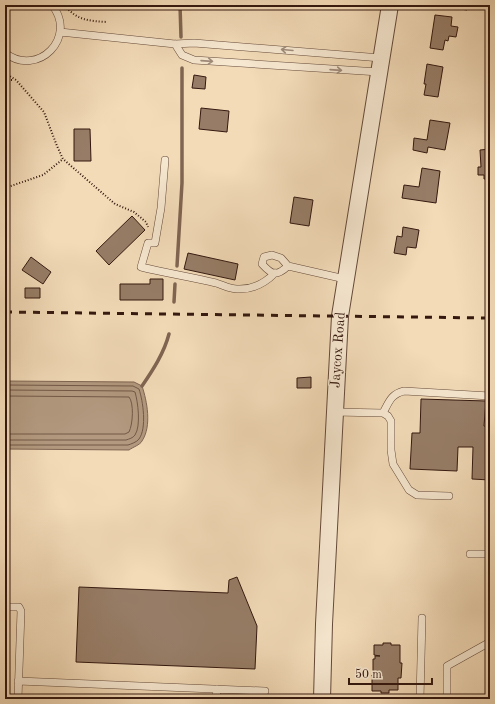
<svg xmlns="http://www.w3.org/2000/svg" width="495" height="704" font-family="'Old Standard TT',serif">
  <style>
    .water { fill: #b2997f; stroke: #806552 }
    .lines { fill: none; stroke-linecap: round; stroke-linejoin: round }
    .shore { stroke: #735847; stroke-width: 1 }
    .stream { stroke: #806552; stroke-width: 3.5 }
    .building { fill: #977d67; stroke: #34180f }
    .service-casing { stroke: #644939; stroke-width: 8 }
    .tertiary-casing { stroke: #644939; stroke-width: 18 }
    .path { stroke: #34180f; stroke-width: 2; stroke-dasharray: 1 2; stroke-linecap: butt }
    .service { stroke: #f7e8d1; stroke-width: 7 }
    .tertiary { stroke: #f7e8d1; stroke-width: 16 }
    .rail { stroke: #34180f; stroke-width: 3; stroke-dasharray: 7 7; stroke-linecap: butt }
    .oneway { stroke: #9f8a7a }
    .labels { text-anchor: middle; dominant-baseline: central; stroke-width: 3; stroke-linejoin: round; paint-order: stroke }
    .street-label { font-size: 14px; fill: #34180f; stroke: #f7e8d1 }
  </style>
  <rect width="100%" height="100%" fill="#f3dbb8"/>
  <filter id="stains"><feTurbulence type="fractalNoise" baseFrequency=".005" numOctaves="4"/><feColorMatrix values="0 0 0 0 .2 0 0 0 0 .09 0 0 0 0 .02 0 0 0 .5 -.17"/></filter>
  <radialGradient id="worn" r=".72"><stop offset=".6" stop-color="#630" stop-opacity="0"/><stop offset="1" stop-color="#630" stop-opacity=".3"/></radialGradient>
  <path class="water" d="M5,381L134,382L142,386C147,401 152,426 142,441C140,445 133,447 129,450L5,449Z"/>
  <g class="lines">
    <path class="shore" d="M5,385L133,386L139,389C143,401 147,428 139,439C137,442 131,444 128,445H5
      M5,390L132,391L135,392C138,402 141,426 135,435C133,438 129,439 126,440H5
      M5,396L129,397C134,403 133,424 129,432L125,434H5"/>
    <path class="stream" d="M180,5L181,37
      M177,266L182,183V68
      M174,302L175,284
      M142,386C153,370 164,353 169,334"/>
  </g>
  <path class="building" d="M454,5H468L467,10L453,8Z
    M435,15L452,17L451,26L458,27L456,37L449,36L448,41L445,40L443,50L430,48Z
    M427,64L443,67L438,97L424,95L426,84H424Z
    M194,75L206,77L205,89L192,88Z
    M201,108L229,111L227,132L199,129Z
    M430,120L450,123L445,150L428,147L427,153L413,150L414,138L427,140Z
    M74,129H90L91,161H74Z
    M490,149V179H484V175H478V167H481L480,150Z
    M422,168L440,171L436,203L402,198L404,185L419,187Z
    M294,197L313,200L309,226L290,223Z
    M132,216L145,230L109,265L96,251Z
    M403,227L419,230L416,248L407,247L406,255L394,253L397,236L402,237Z
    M188,253L238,264L235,280L184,269Z
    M31,257L51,272L43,284L22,270Z
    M150,279H163V300H120V284H150Z
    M25,288H40V298H25Z
    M311,377V388H297V378Z
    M421,399L486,401L484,426L490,427V480L472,479L473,447H458L457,471L410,469L412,433H420Z
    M237,577L257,626L255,669L76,662L79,587L228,593L229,580Z
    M383,643H391V645H400V663H402L401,678H398V690H389V693H381V691H372V675H375V673H379L373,671V659H375V656H380L374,655V645H383Z"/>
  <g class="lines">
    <defs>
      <path id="service" d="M60,32L175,44L194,43L381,58
        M175,44L182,55L194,60L379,72
        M5,53C38,78 78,37 52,5
        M165,160L161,208L155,243H148L141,267C166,273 191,277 216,283C223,285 230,289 237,289C252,290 265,283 275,273
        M288,266C276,277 272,275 262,264L264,257L272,255L281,258L288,266L345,279
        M335,412L383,413L388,416L391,421V450L393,464L409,490L417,495L449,496
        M383,413C389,402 391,394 404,391L490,396
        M470,554H490
        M5,607H19L21,611L18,699
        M18,681L265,691
        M216,699L217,689
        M420,699L422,618
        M447,699V666L490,642"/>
      <path id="tertiary" d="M322,699L324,624L340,316L390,5"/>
    </defs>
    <use href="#service" class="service-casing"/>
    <use href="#tertiary" class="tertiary-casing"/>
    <path class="path" d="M65,5C75,20 90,21 107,22
      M5,73L16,80L44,112L57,146L63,159L115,204L134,212L146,222L148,227
      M5,80H14
      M5,188L43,175L63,159"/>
    <use href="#service" class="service"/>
    <use href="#tertiary" class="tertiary"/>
    <path class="rail" d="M5,312L490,318"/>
  </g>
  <defs><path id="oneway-shaft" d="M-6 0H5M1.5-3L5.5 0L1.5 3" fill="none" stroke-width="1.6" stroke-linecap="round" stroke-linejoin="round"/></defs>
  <g class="oneway">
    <use href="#oneway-shaft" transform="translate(287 50) rotate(-175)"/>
    <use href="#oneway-shaft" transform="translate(207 61) rotate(4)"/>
    <use href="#oneway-shaft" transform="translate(336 70) rotate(4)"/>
  </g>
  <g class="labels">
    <g class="street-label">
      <text transform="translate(338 350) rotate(-86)">Jaycox Road</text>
    </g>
  </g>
  <rect width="495" height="704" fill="none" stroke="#f3dbb8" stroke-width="20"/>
  <rect x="6" y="6" width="483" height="692" fill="none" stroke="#34180f" stroke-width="2"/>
  <rect x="10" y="10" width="475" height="684" fill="none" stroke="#34180f"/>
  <path d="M349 678v6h83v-6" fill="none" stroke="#34180f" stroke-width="2"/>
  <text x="355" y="678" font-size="12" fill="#34180f" stroke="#f7e8d1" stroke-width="3" paint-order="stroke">50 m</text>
  <rect width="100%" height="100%" filter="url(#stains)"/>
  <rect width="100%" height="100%" fill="url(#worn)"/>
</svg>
